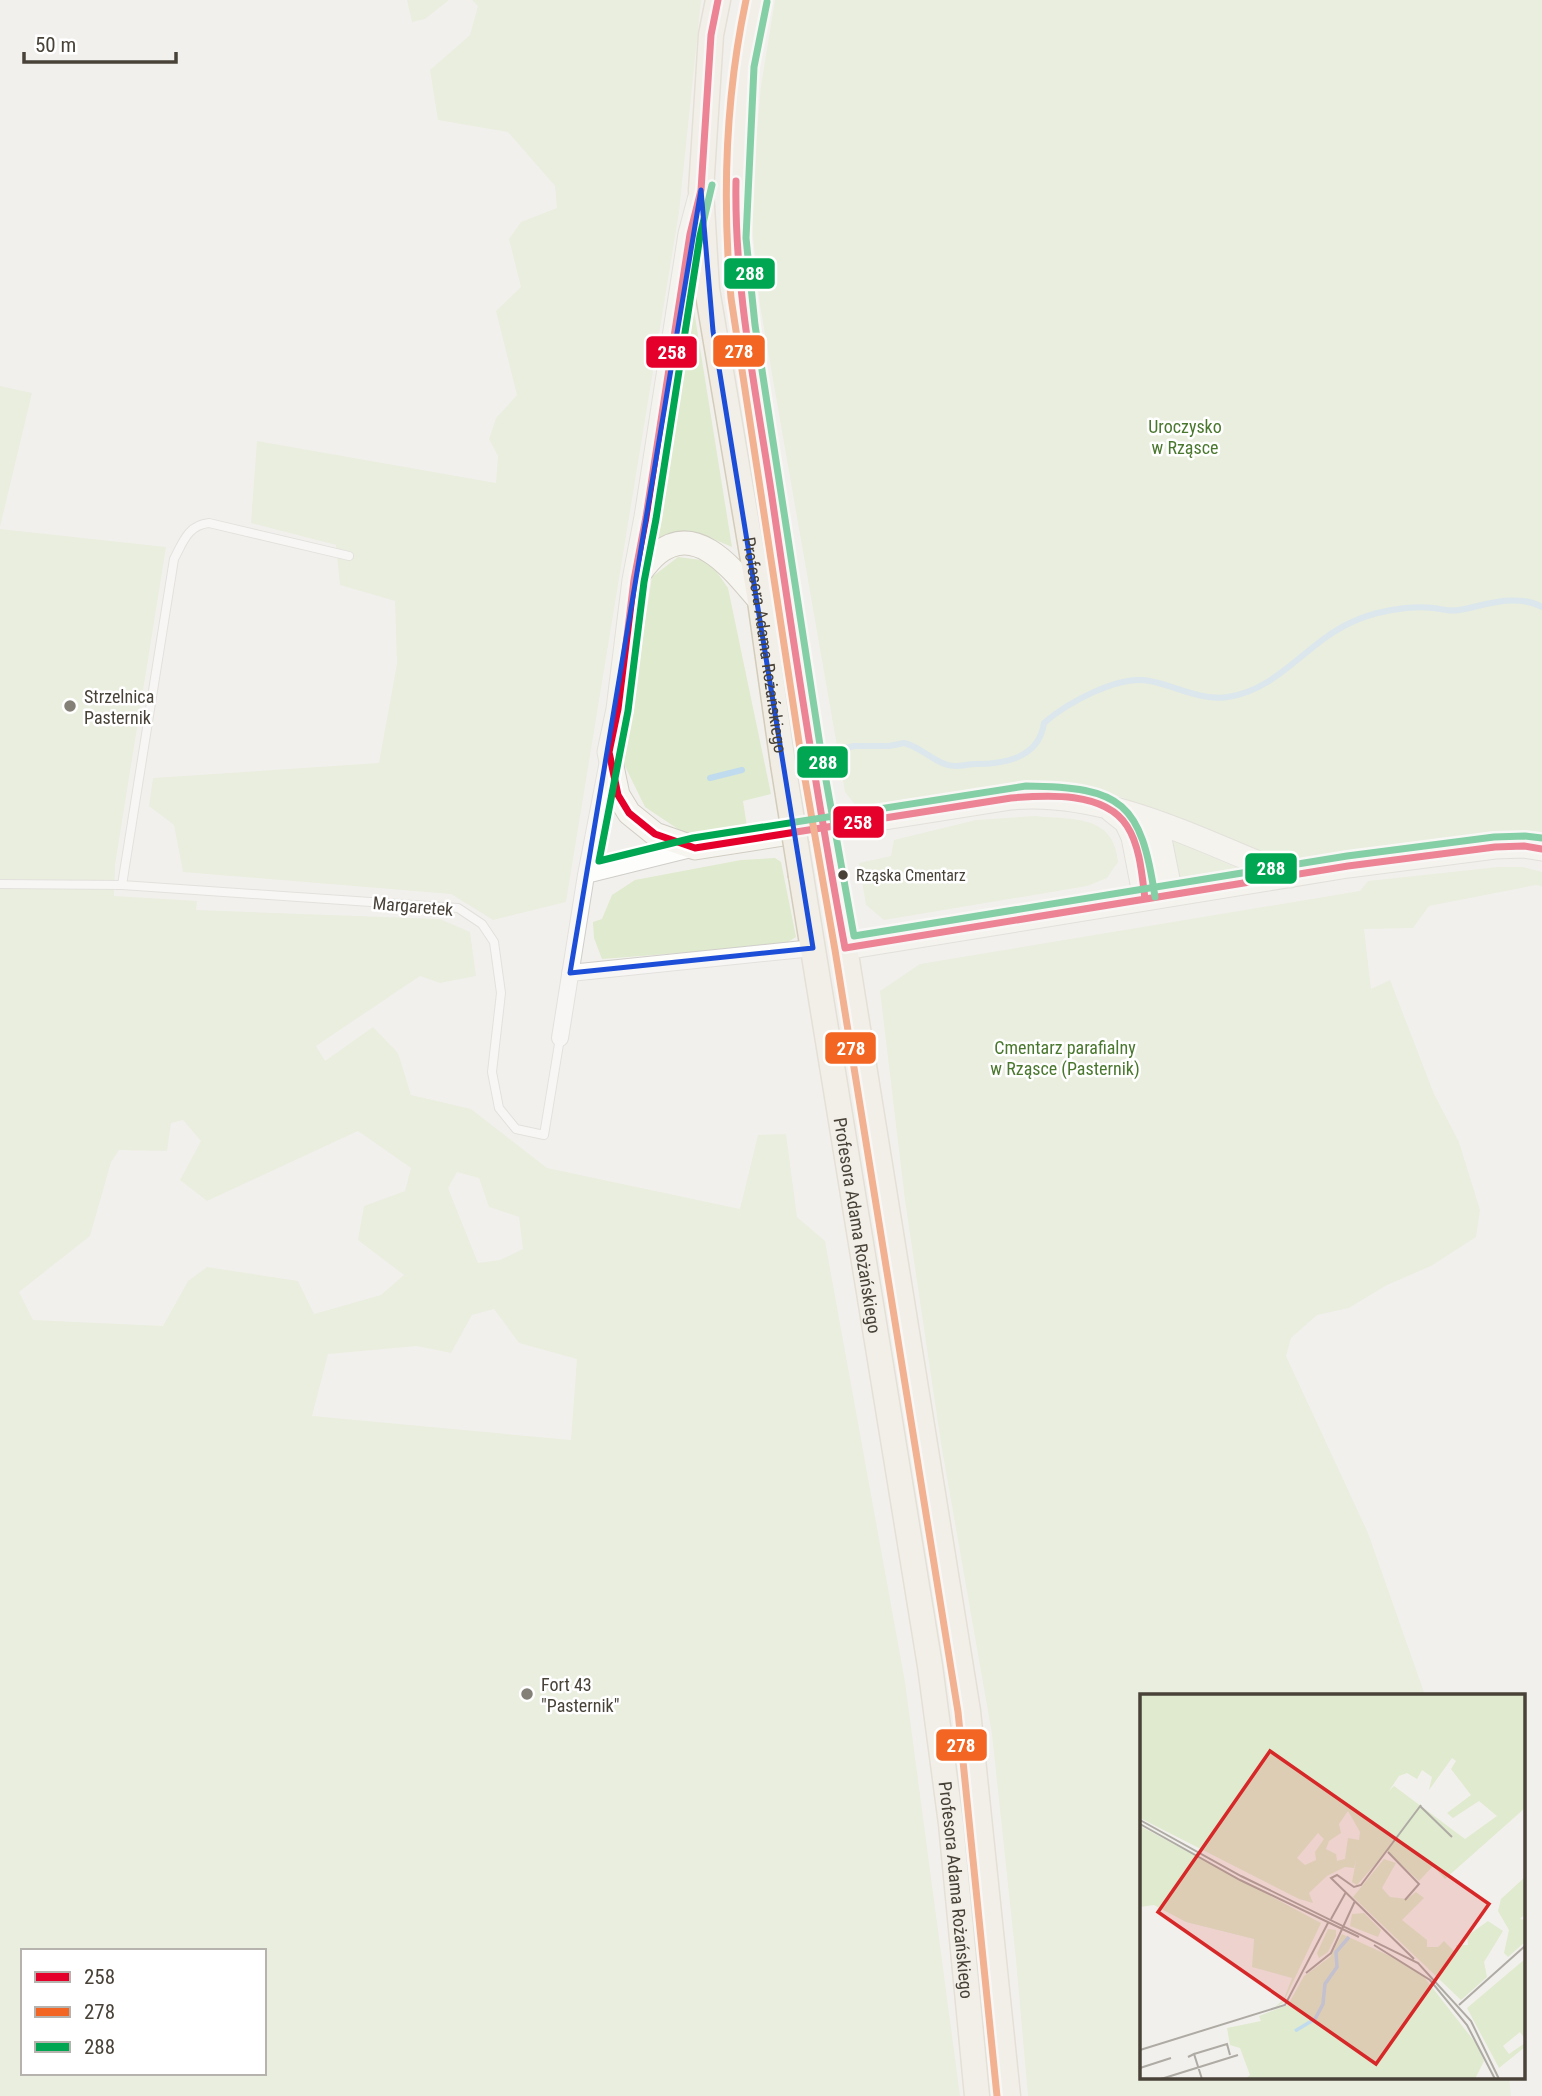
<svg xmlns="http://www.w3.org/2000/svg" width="1542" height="2096" font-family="'Roboto Condensed',sans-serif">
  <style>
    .green { fill: #dfeace; fill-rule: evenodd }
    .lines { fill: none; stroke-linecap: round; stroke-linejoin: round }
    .stream { stroke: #c0dbed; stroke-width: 6 }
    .lane-casing { stroke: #d0ceca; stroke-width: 10 }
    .street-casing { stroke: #d0ceca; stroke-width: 18 }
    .secondary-casing { stroke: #d0cdc3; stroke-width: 25 }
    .primary-casing { stroke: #d3ccba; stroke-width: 27 }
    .lane { stroke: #fdfdfc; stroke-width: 8 }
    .street { stroke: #fdfdfc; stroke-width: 16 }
    .secondary { stroke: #f7f5f0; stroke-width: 23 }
    .primary { stroke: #f1ede5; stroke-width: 24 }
    .primary-bridge-casing { stroke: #d3ccba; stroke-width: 27; stroke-linecap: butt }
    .primary-bridge { stroke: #f1ede5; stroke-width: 24 }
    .bus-1-casing { stroke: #fff; stroke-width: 12 }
    .bus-2-casing { stroke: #fff; stroke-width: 12 }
    .bus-3-casing { stroke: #fff; stroke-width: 12 }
    .bus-1 { stroke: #e4002b; stroke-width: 7 }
    .bus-2 { stroke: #f26522; stroke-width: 7 }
    .bus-3 { stroke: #00a651; stroke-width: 7 }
    .marked { fill: none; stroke: #1d4ed8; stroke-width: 5; stroke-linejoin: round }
    .poi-dot { fill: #847f77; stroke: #fff; stroke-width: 2.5 }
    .bus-dot { fill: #484238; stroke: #fff; stroke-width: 2.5 }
    .labels { text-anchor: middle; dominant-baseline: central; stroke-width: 5; stroke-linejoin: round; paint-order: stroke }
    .bus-label { font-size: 16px; fill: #484238; stroke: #fff; text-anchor: start }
    .park-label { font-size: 18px; fill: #4a772e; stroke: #fff }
    .street-label { font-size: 18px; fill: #484238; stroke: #fff }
    .poi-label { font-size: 18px; fill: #484238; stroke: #fff; text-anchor: start }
    .inset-river { fill: none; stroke: #c0dbed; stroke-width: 3.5 }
    .inset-road { fill: none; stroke: #aeaaa4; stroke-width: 2 }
    .view { fill: #d62828; fill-opacity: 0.15; stroke: #d62828; stroke-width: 3.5 }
    .inset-edge { fill: none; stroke: #484238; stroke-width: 3.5 }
    .line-badge { stroke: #fff; stroke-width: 2.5 }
    .badge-label { font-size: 19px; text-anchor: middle; font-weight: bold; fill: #fff }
  </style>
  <rect width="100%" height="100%" fill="#f2f0ec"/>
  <path class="green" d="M407,0H449L425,19L412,22Z
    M472,0H701L679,212L566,902L493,920L451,894L183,872L174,825L149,806L153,778L379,763L397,664L395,601L340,585L336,545L251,523L257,441L496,483L498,456L489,439L496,418L517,395L496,311L521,287L509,239L521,222L557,208L555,186L508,132L438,120L430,70L470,35L478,6Z
    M775,0H1542V836L1493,831L1296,863L1226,840L1113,794L1054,782L992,786L859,810L845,792L760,305L750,207L761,86Z
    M692,298L732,547L704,535L654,539Z
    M0,386L32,393L0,527Z
    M0,529L166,547L115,865L114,896L197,901L196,910L440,919L470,932L476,976L440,983L420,976L316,1046L325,1061L373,1027L398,1053L411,1095L471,1109L547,1168L740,1209L758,1135L786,1134L797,1217L825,1241L905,1682L960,2096H0ZM183,1120L201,1141L180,1180L207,1201L358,1131L411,1168L405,1191L364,1206L358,1240L404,1275L381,1295L314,1314L298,1281L207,1267L188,1281L163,1326L33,1320L19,1292L90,1236L111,1162L119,1150L167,1151L171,1123ZM457,1172L479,1178L489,1207L519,1217L523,1249L500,1260L478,1263L448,1188ZM494,1309L519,1343L577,1359L571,1440L312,1416L328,1354L417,1346L451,1353L472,1315ZM23,1951H264V2073H23Z
    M678,557L709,561L728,588L771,794L743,801L747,827L684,833L645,807L623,762L652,577Z
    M1035,816C1073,820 1114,814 1118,862L1107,878L1087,886L884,920L866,905L859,863L891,856L894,840L976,820Z
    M1175,841L1242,870L1244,873L1180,882L1172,843Z
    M775,858L781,862L796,937L783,945L602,959L594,938L593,922L602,919L612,895L635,880L741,860Z
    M1498,867H1523L1542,872V886L1536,885L1429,906L1413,928L1364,929L1371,989L1390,980L1434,1094L1459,1142L1480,1210L1476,1237L1431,1266L1387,1285L1349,1308L1317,1315L1291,1338L1286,1356L1368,1533L1425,1695H1141V2077H1509L1511,2096H1028L1016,1960L992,1734L941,1443L905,1200L880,991L920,964L1360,891L1368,881Z"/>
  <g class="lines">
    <path class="stream" d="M838,750L854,746H889L904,743C921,747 932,761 948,765C957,768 967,764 976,764C1005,764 1039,758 1044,723C1067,703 1119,674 1150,681C1176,686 1201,701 1228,697C1279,689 1305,644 1350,623C1372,612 1408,605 1433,608C1443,609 1449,612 1459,610C1486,605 1517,593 1542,607
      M710,778L742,770"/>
    <defs>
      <path id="lane" d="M0,884L122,885L458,908L482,924L494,942L501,993L492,1072L499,1108L516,1129L544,1135L560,1038
        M122,885L174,559C183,542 188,525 209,523L349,556"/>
      <path id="street" d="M586,875L695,848
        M570,973L813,948
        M560,1038L586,875L608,761"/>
      <path id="secondary" d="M699,200L690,234L646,517L634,580L618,709L609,752L618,795L629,813L655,834L695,848L1011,798C1106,789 1203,842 1290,876
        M636,578C643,569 649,560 658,553C699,521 736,574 760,601
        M1111,810L1126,822L1133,837L1145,899
        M1150,820L1160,839L1171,894
        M845,948L1348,866L1495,847L1524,846L1542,849"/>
      <g id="primary">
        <path id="s1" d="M718,0L711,35L701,190L707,289L760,601L783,764"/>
        <path d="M757,0L744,66L737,171L735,238L745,326L812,760"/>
        <path id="s2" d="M801,876L930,1666L951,1824L977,2096"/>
        <path d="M832,882L845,948L968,1711L1008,2096"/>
      </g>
    </defs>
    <use href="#lane" class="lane-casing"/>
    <use href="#street" class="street-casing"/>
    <use href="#secondary" class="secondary-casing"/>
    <use href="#primary" class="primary-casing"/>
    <use href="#lane" class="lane"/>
    <use href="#street" class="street"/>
    <use href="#secondary" class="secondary"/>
    <use href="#primary" class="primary"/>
    <defs>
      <path id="primary-bridge" d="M812,760L832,882
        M783,764L801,876"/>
    </defs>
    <use href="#primary-bridge" class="primary-bridge-casing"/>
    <use href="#primary-bridge" class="primary-bridge"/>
    <defs>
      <path id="bus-1" d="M718,0L711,35L701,190L690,234L646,517L634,580L618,709L609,752L618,795L629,813L655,834L695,848L1011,798C1046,795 1105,791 1127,826C1140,846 1142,875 1145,899
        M736,181C734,288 756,391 772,497C794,648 817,798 845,948
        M845,948L1348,866L1495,847L1524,846L1542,849"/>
      <path id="bus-2" d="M746,0C725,99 722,197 731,298L802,762L835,950L958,1712L997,2096"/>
      <path id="bus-3" d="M767,2L754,67L746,238L755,325L822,758L854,936L1347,856L1494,837L1525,836L1542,838
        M712,185L700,236L656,519L644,582L628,711L599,861L693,838L1026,786C1123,787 1141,803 1155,897"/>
    </defs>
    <use href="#bus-1" class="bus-1-casing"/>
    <use href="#bus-2" class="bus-2-casing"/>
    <use href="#bus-3" class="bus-3-casing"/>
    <use href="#bus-1" class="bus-1"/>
    <use href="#bus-2" class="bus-2"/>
    <use href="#bus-3" class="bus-3"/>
  </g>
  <path d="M0 0H1542V2096H0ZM701,190L713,331L813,948L570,973Z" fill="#f2f0ec" fill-opacity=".55" fill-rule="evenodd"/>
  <path class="marked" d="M701,190L713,331L813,948L570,973Z"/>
  <g class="poi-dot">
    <circle cx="70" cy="706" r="7"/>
    <circle cx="527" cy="1694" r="7"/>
  </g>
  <circle class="bus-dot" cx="843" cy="875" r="6"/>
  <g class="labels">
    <g class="bus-label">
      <text x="856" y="875">Rząska Cmentarz</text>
    </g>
    <g class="park-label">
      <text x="1185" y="426">Uroczysko<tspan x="1185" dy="21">w Rząsce</tspan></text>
      <text x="1065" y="1047">Cmentarz parafialny<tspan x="1065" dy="21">w Rząsce (Pasternik)</tspan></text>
    </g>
    <g class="street-label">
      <text stroke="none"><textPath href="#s1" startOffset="651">Profesora Adama Rożańskiego</textPath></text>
      <text transform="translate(413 906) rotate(5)">Margaretek</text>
      <text stroke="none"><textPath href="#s2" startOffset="354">Profesora Adama Rożańskiego</textPath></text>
      <text stroke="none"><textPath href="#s2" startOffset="1026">Profesora Adama Rożańskiego</textPath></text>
    </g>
    <g class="poi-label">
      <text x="84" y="696">Strzelnica<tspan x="84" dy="21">Pasternik</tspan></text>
      <text x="541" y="1684">Fort 43<tspan x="541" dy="21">"Pasternik"</tspan></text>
    </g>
  </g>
  <g transform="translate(1140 1694)">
    <rect width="385" height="385" fill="#f2f0ec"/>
    <path d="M0,0H385V114L305,185L293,172L279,187L247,157L217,191L212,188L216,167L214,174L205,173L187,182L169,199L173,209L159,205L0,124ZM312,64L316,67L311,75L331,101L307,119L313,124L339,107L357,122L325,145L254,92L249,97L259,82L267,79L277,85L282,76L292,83L289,96ZM208,117L220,138L219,146L208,144L205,165L197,167L196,160L186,155L189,147L201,139L199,130ZM178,139L184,145L175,158L176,166L165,171L157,164ZM0,132L181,229L143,309L135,313L144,305L152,284L112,273L114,245L46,228L14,211L0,213ZM244,165L256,169L242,194L250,203L267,205L276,198L284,204L262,226L287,246V253H298L304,247L316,259V251H328L327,242L348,227L363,237L344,268L347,283L321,306L213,203ZM385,183V220L380,225L385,226V248L368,263L364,259L369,236L358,217L361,205ZM224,219L241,236L238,243L210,232L212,220ZM188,235L196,236V242L188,258L179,264L177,259ZM202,240L261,267L284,283L338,352L344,367L335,385H105L110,381L100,354L90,351L87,334L121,327L119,322L148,311L164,282L190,263ZM385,265V345L380,338L363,352L369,360L385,349V353L359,374L327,314Z" fill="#dfeace" fill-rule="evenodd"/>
    <path class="inset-river" d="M155,337L175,325L183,310L185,290L197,273L196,258L209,243"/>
    <path class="inset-road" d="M280,112L312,143M0,126L101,182L278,269L331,327L359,385M0,130L100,186L219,243M248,158L279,190L265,206M191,225L206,198M234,251L290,286L327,331L355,385M274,265L191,184L197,181L214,193L221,191L281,111M166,279L191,259L215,207M319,311L385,252M0,356L145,311L188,229M54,360L87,350L90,361M48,363L54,360L62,385M0,374L31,364M21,385L98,361"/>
    <path class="view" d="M130,57L349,210L236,370L18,218Z"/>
    <rect width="385" height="385" class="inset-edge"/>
  </g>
  <g class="line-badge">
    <rect x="723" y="257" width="53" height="33" rx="7" fill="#00a651"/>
    <rect x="712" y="334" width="54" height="34" rx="7" fill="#f26522"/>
    <rect x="645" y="335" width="53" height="34" rx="7" fill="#e4002b"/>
    <rect x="796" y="745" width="53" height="34" rx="7" fill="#00a651"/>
    <rect x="832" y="805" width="53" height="34" rx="7" fill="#e4002b"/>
    <rect x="1244" y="852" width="54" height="33" rx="7" fill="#00a651"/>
    <rect x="824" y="1031" width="53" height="34" rx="7" fill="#f26522"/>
    <rect x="935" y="1728" width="53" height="34" rx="7" fill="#f26522"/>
  </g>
  <g class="badge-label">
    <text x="750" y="280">288</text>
    <text x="739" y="358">278</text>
    <text x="672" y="359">258</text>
    <text x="823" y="769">288</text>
    <text x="858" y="829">258</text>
    <text x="1271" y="875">288</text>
    <text x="851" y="1055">278</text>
    <text x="961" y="1752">278</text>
  </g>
  <rect x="21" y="1949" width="245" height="126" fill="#ffffff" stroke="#b6b3af" stroke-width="2"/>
  <rect x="35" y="1972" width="35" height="10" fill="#e4002b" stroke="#b6b3af" stroke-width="2"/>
  <text x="84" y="1984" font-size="21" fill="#484238">258</text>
  <rect x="35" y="2007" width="35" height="10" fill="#f26522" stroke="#b6b3af" stroke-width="2"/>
  <text x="84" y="2019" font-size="21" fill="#484238">278</text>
  <rect x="35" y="2042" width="35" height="10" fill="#00a651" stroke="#b6b3af" stroke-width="2"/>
  <text x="84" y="2054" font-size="21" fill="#484238">288</text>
  <path d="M24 52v10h152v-10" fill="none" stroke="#484238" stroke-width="3.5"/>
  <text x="35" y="52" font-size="21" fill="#484238" stroke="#ffffff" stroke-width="5" paint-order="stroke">50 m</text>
</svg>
